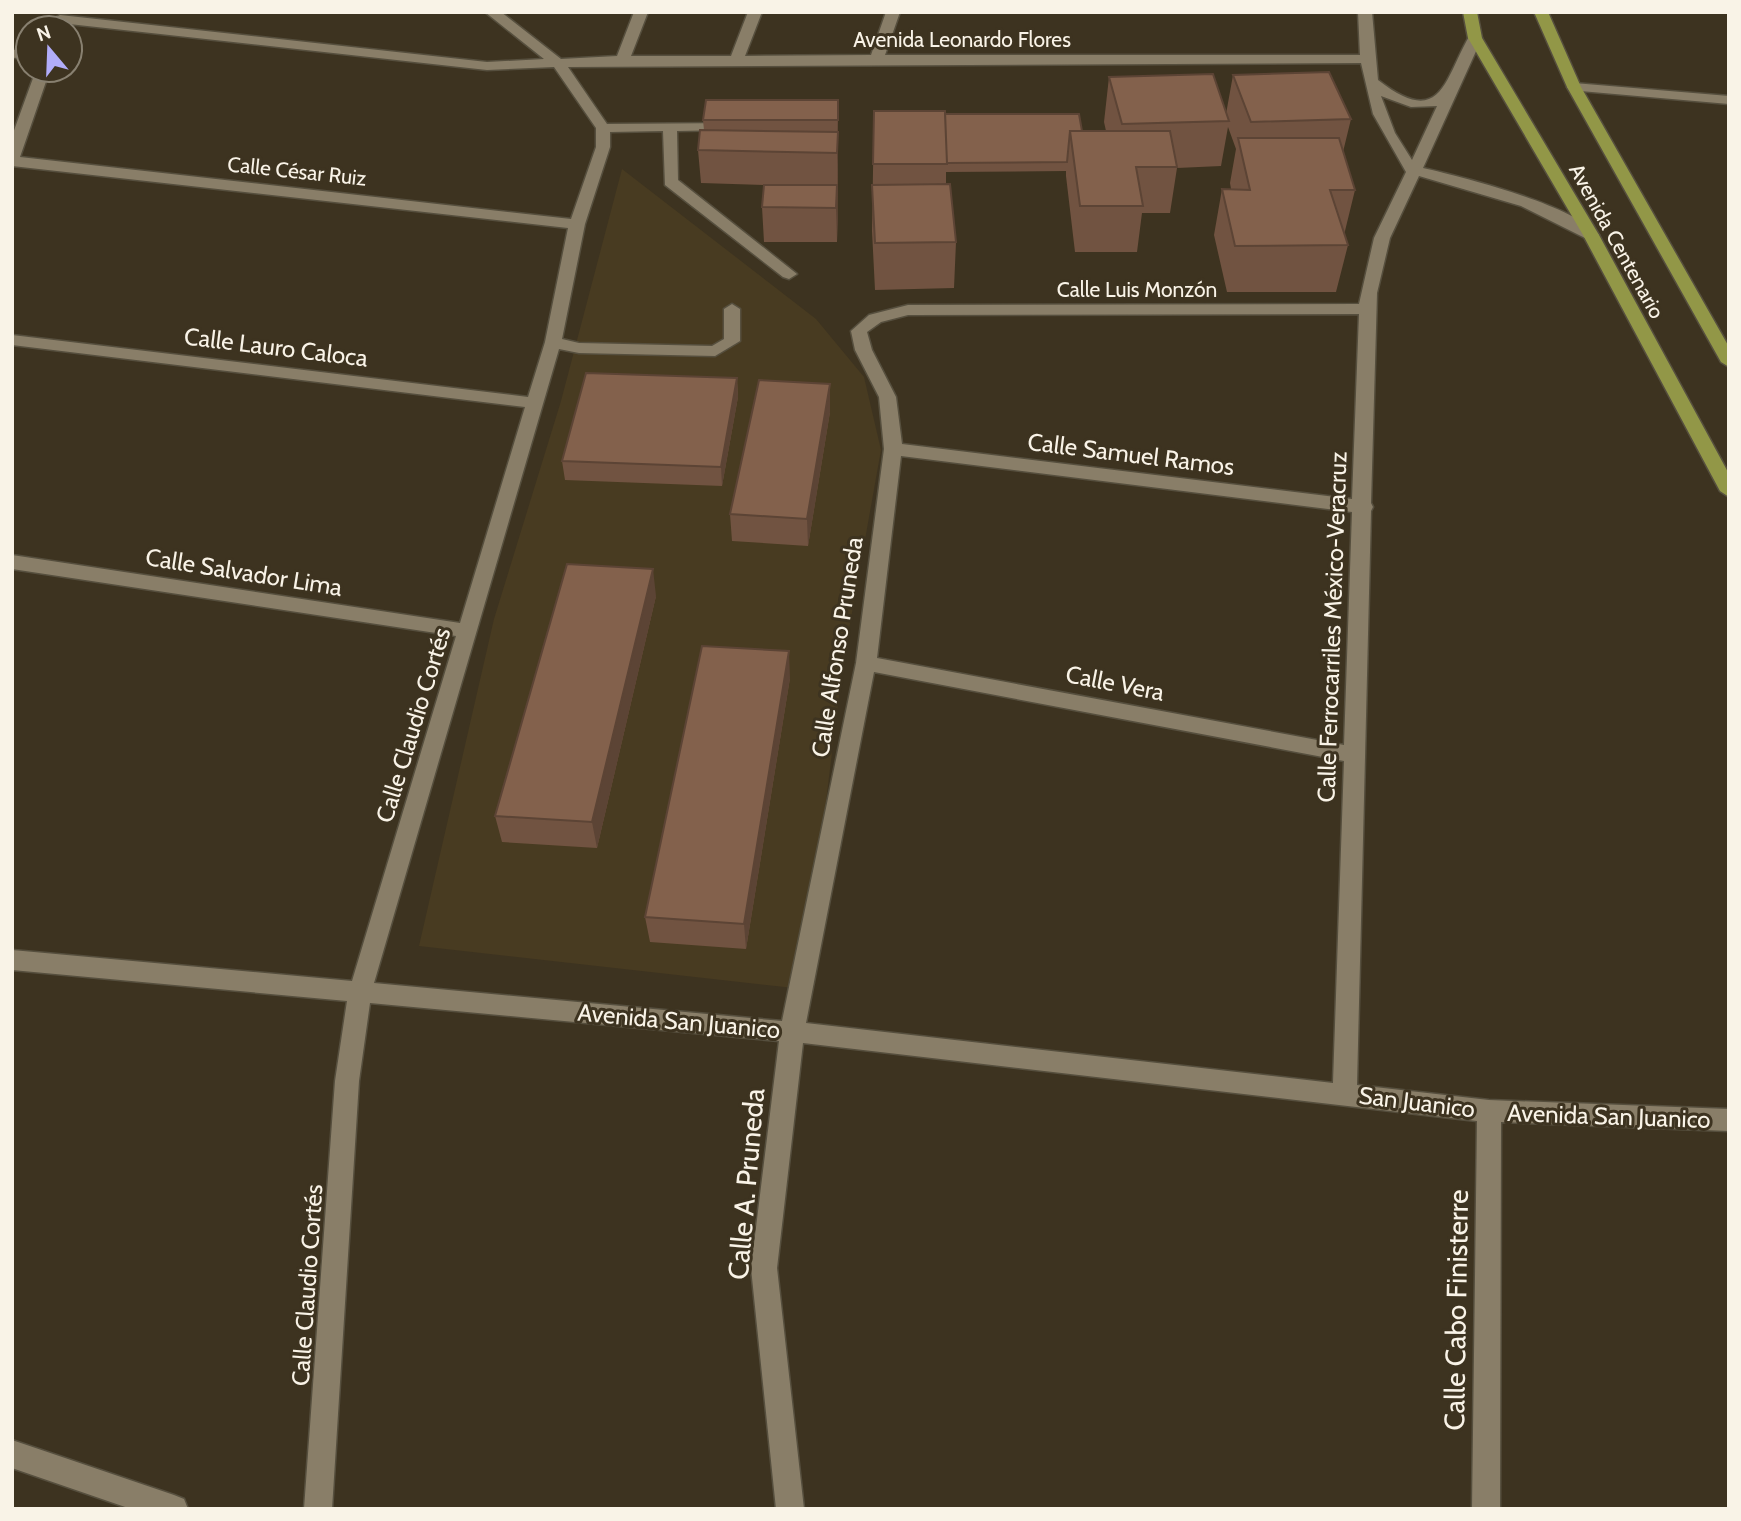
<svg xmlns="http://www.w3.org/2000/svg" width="1741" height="1521" font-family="Cabin,sans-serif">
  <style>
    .built { fill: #483b21 }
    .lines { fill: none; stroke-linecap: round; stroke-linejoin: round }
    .minor-casing { stroke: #564f3e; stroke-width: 3 }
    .major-casing { stroke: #564f3e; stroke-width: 3 }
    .minor { fill: #897e68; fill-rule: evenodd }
    .major { fill: #929747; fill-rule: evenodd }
    .wall { fill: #715341 }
    .shaded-wall { fill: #5c4435 }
    .building { fill: #83614c; stroke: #5c4435; stroke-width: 2 }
    .labels { text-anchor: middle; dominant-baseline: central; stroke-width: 6; stroke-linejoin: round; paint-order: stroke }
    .far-street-label { font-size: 21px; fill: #f9f3e7; stroke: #3d3320 }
    .street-label { font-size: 24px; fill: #f9f3e7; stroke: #3d3320 }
    .near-street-label { font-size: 28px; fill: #f9f3e7; stroke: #3d3320 }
  </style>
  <rect width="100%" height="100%" fill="#3d3320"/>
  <path class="built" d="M622,169L816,319L864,377L881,450L843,663L803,989L419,946L494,619L561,401Z"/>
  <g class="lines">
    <defs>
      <path id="minor" d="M485,12H501L561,59L617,56L634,12H648L631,56H731L748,12H762L745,56L871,55L886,12H900L885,55H1360L1358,12H1372L1378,80C1442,130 1444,79 1470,35L1482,38L1423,168C1463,177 1573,205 1599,235L1591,240L1585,238L1521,206L1419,176L1390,238L1377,293L1371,503L1373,507L1371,511L1357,1085L1489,1100L1729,1109V1131L1501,1122L1500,1509H1472L1477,1121L803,1043L777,1268L804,1509H776L751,1268L779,1041L370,1003L359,1081L332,1509H304L335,1081L347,1001L12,970V950L352,981L456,636L12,569V555L460,623L525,407L12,345V335L528,397L545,342L568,228L12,166V136L36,70H50L20,157L571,219L596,147V128L554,67L487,70L60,23L53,19L60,15L487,62L544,59ZM1361,63L1373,114L1406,172L1374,238L1359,304L908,305L869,315L851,331L855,350L879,397L884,449L856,663L782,1021L374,983L559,349L579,353L715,356L740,341V309L732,304L724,309V339L712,346L579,343L562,339L585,224L610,147V132L663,131L665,185L783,277L789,279L797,274L678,180L677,131L730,130L735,129V123L607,124L568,67ZM1381,96L1411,107L1437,106L1412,160L1395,133ZM1359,314L1352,499L902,444L896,397L872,350L867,332L881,322L908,315ZM901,456L1352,512L1344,745L877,658ZM874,672L1344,761L1333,1083L806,1023Z
        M28,49V57L12,58V50Z
        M1574,83L1729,96V104L1569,90L1567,87Z
        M12,1440L174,1495L184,1499L188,1509H131L12,1468Z"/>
      <path id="major" d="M1463,12H1477L1482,38L1599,235L1729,474V497L1720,491L1583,235L1468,38Z
        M1534,12H1548L1581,87L1729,347V367L1721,362L1567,87Z"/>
    </defs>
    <use href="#minor" class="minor-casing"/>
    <use href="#major" class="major-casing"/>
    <use href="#minor" class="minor"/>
    <use href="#major" class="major"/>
  </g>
  <path class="wall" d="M1233,75L1351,119L1343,152L1355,190L1344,235L1348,245L1336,292H1227L1214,235L1222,189H1231L1230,183L1236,149L1228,127L1221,166L1177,168L1170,213H1142L1137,252H1075L1066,176V171L946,172V184L956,242L954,288L875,290L872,231L874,111L1082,131H1106L1104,122L1109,77L1226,114Z
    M838,100V165L837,242H764L762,207L764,185L701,183L698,150L704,130L703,120Z
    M737,378L738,397L722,486L565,480L562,461Z
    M830,412L808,546L732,541L730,514Z
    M656,596L597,848L502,842L495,816Z
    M790,678L746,949L650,942L645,917Z"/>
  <path class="shaded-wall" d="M838,100V186L837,153Z
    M837,185L838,219L837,242L836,208Z
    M737,378L738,397L722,486L721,467Z
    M830,384V412L808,546L807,519Z
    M653,569L656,596L597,848L592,822Z
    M789,651L790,678L746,949L744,924Z"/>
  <path class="building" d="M1329,72L1351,119L1251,122L1233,75Z
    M1213,74L1229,121L1122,124L1109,77Z
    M706,100H838V120H703Z
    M874,111H945L947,164H873Z
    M945,114H1079L1082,131H1070L1067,162L947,163Z
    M700,130L838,132L837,153L698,150Z
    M1070,131H1170L1177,167H1136L1143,206H1080Z
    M1238,138H1339L1355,190H1330L1348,245L1235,246L1222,189L1250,190Z
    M950,184L956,242L875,243L872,185Z
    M764,185H837L836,208L762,207Z
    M586,373L737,378L721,467L562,461Z
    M759,380L830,384L807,519L730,514Z
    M567,564L653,569L592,822L495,816Z
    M702,646L789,651L744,924L645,917Z"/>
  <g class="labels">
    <g class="far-street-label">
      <text x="962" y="39">Avenida Leonardo Flores</text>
      <text transform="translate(297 171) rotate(6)">Calle César Ruiz</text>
      <text transform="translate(1617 241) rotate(61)">Avenida Centenario</text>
      <text x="1137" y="289">Calle Luis Monzón</text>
    </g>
    <g class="street-label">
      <text transform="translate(276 347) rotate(7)">Calle Lauro Caloca</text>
      <text transform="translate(1131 454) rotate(7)">Calle Samuel Ramos</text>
      <text transform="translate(244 572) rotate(9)">Calle Salvador Lima</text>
      <text transform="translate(1332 627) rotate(-88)">Calle Ferrocarriles México-Veracruz</text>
      <text transform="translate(837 647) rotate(-81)">Calle Alfonso Pruneda</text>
      <text transform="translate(1115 683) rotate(11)">Calle Vera</text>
      <text transform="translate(413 725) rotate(-73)">Calle Claudio Cortés</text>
      <text transform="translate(679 1021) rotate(5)">Avenida San Juanico</text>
      <text transform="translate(1417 1102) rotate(7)">San Juanico</text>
      <text transform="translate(1609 1116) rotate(2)">Avenida San Juanico</text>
      <text transform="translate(307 1285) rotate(-86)">Calle Claudio Cortés</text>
    </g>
    <g class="near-street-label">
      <text transform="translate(746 1184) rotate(-85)">Calle A. Pruneda</text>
      <text transform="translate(1456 1310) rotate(-89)">Calle Cabo Finisterre</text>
    </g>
  </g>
  <rect width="1741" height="1521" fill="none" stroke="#f9f3e7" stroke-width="28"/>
  <g transform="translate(49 49) rotate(341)"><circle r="33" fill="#3d3320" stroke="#888070" stroke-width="2"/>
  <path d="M0-5L12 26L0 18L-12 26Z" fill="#b1adfa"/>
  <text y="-10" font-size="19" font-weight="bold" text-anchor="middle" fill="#f9f3e7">N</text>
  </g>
</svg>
